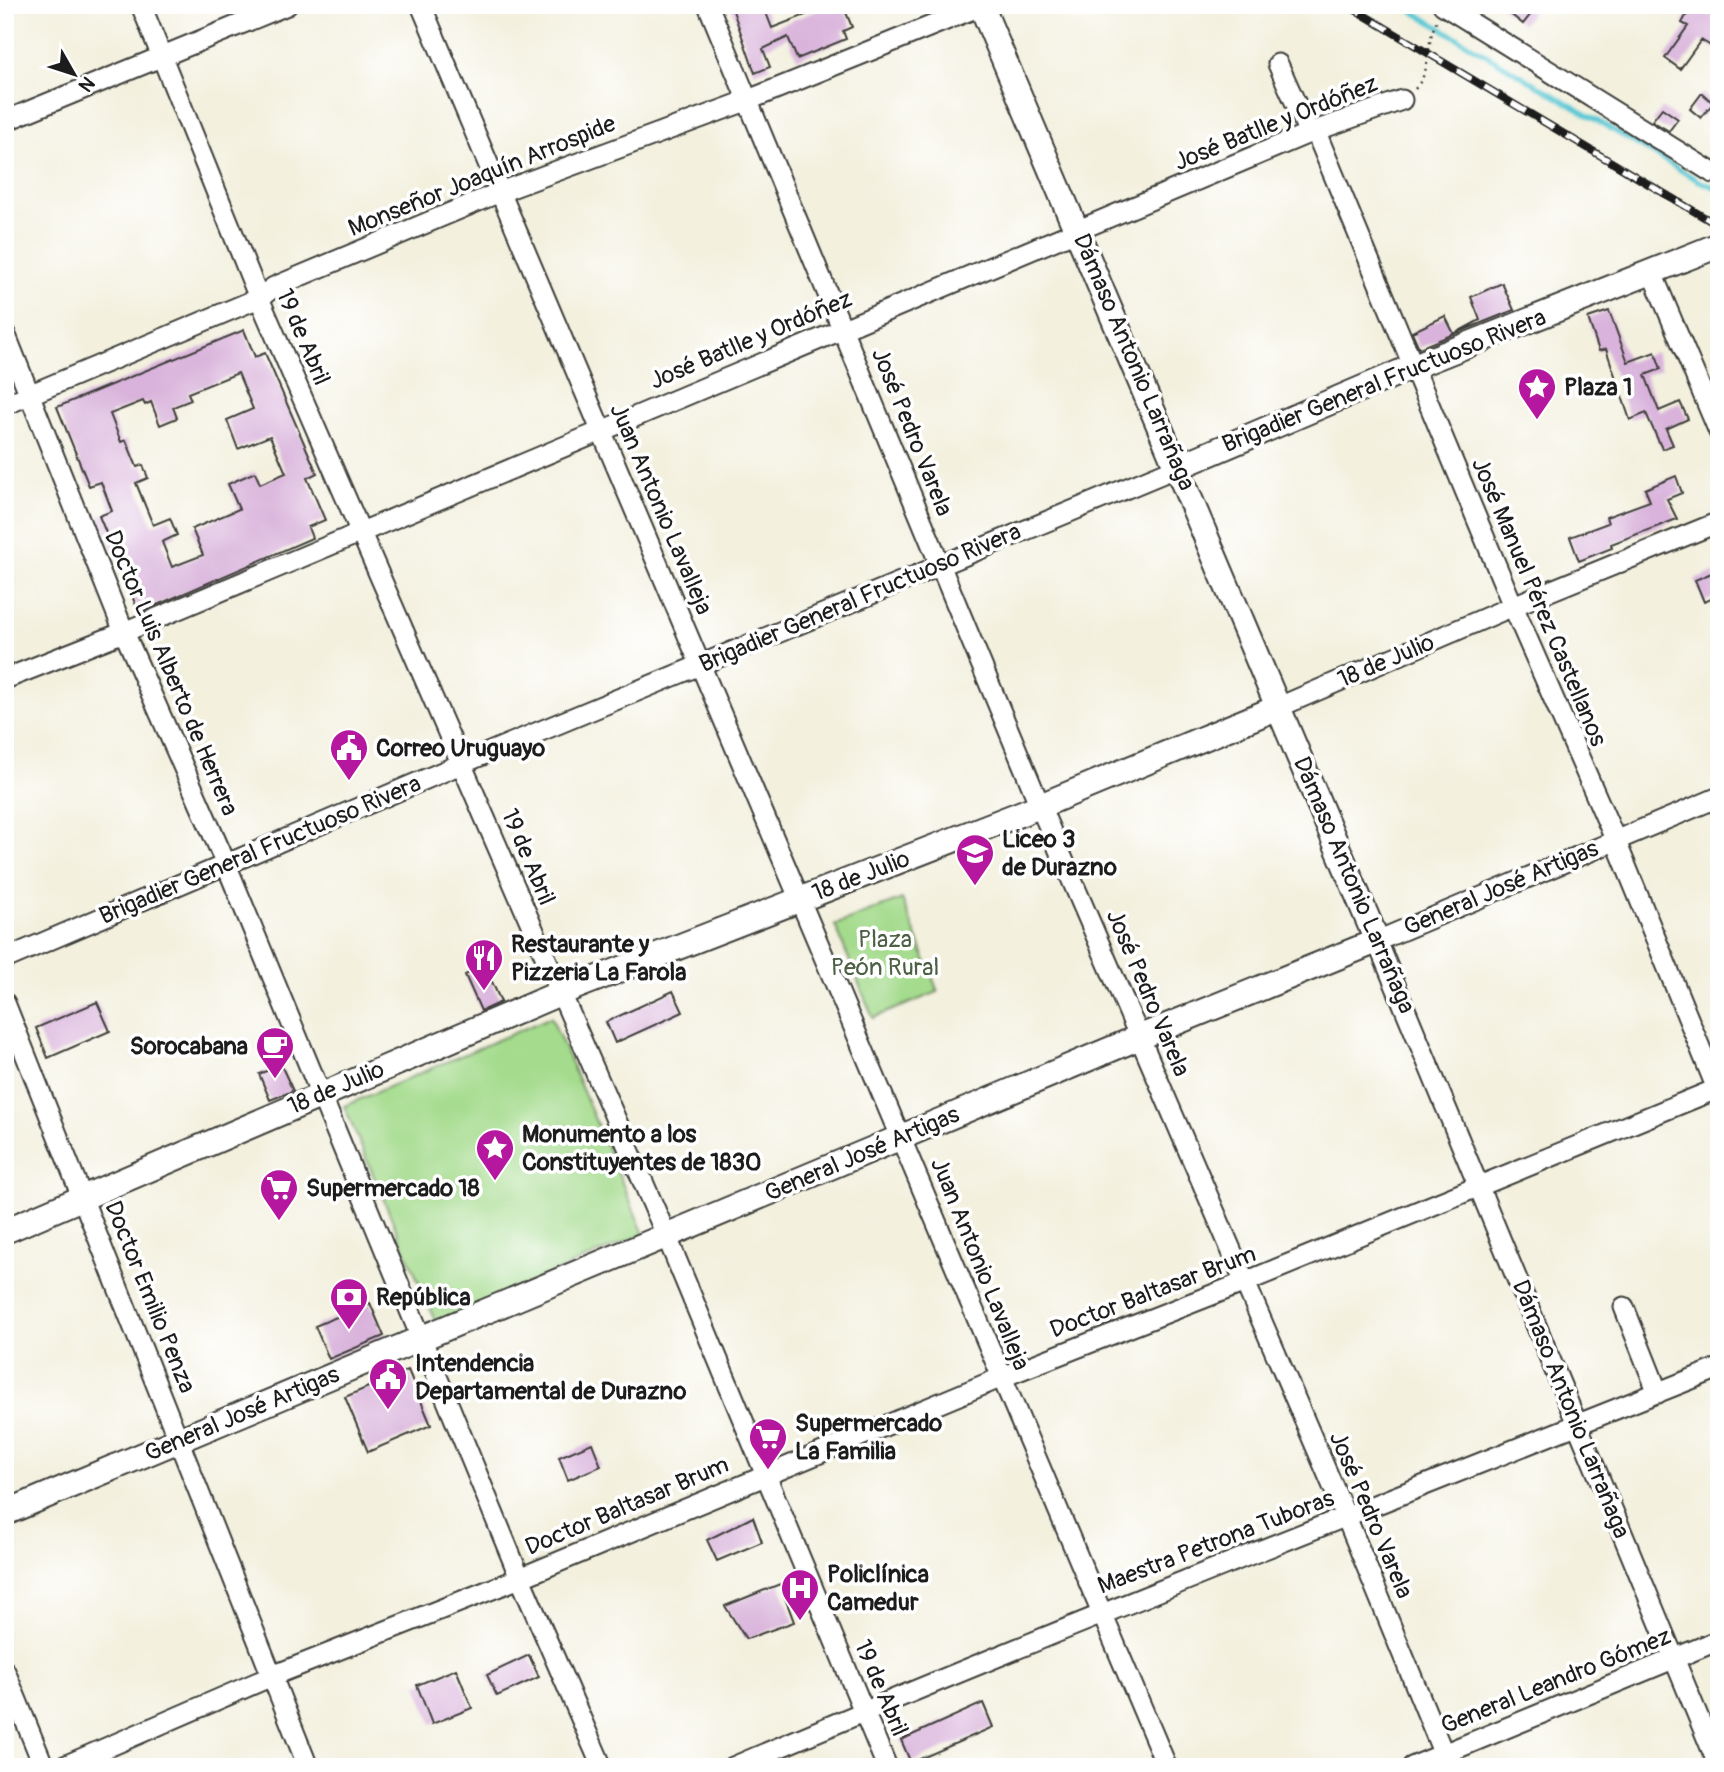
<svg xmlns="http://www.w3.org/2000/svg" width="1724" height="1772" font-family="Pangolin,sans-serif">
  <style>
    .green { fill: #a4db8d; stroke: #607c54; stroke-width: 2 }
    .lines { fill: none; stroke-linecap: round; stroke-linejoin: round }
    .stream { stroke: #5dc9d5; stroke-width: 5 }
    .building { fill: #d9b3db; fill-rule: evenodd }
    .minor-casing { stroke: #3c3c39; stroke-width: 23 }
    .tertiary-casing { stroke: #3c3c39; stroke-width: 28 }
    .path { stroke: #3c3c39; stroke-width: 2.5; stroke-dasharray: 2 5; stroke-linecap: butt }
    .minor { stroke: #fff; stroke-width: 19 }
    .tertiary { stroke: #fff; stroke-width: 24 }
    .rail-casing { stroke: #1c1c1c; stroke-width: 8 }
    .rail { stroke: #fff; stroke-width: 5; stroke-dasharray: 16; stroke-linecap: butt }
    .labels { text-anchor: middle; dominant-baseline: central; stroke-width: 7; stroke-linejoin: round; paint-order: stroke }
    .street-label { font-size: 24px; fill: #1c1c1c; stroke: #fff }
    .poi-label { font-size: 24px; font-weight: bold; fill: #1c1c1c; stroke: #fff; text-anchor: start }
    .park-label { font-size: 24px; fill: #4c5f44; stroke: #fff }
  </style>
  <rect width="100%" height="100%" fill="#fff"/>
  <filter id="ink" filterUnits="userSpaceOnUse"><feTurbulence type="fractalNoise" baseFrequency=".0143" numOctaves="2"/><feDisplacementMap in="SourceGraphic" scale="14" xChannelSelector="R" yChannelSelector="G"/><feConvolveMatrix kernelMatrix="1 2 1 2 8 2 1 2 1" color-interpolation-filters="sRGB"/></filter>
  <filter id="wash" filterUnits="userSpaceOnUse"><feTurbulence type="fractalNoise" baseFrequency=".00686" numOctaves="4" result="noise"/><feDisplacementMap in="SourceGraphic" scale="28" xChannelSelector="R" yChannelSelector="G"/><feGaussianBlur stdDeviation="1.57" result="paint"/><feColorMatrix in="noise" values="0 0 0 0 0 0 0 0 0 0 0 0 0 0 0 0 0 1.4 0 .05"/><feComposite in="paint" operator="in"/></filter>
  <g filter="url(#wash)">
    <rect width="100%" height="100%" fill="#f3f0de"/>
    <path class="green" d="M902,899L938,992L873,1018L835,925Z
      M551,1017L644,1234L436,1323L344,1106Z"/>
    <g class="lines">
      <path class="stream" d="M1402,5L1699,181L1719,189"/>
    </g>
    <g id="blocks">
      <path class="building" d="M731,5H763L772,28L831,5H843L852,27L843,31L846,39L797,59L788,37L763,49L770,67L755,73Z
        M1499,5H1538L1523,24Z
        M1692,5L1719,20V51L1701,40L1680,69L1665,58L1688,26L1682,23Z
        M1702,93L1713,103L1701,118L1690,109Z
        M1662,108L1678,119L1669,131L1652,121Z
        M1502,283L1514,310L1454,334L1480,320L1471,297Z
        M1609,311L1628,362L1655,352L1661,369L1645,375L1659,411L1680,402L1688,419L1666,429L1673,445L1662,449L1646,413L1630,420L1606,349L1599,351L1588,318Z
        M1445,316L1454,334L1419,348L1412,332Z
        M244,330L255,357L265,353L317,473L307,478L325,520L308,527L312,538L143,611L137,608L99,516L112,511L101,482L89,486L57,407ZM238,373L253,409L227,420L238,449L270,436L286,473L260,484L255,472L228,484L239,509L192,529L203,555L172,567L162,542L177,535L170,518L153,525L136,483L148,478L143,465L137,467L126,440L121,442L110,414L143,401L145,405L151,402L160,425L177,418L173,407L191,400L188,393Z
        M1676,476L1682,493L1667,499L1677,519L1611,544L1612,548L1579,561L1570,537L1608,523L1606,517L1650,501L1645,489Z
        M1714,572L1719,596L1704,602L1695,580Z
        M485,966L501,1002L481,1011L465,975Z
        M673,991L683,1012L615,1043L606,1022Z
        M97,1002L110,1031L48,1058L36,1028Z
        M281,1065L293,1091L270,1100L259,1074Z
        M370,1303L384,1336L329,1359L315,1326Z
        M408,1370L431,1425L368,1452L345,1397Z
        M592,1443L601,1466L568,1480L559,1457Z
        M753,1517L762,1542L717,1561L707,1540Z
        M780,1584L794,1622L746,1639L725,1606Z
        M529,1655L539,1677L497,1696L487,1675Z
        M456,1669L472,1708L432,1724L417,1685Z
        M983,1703L993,1727L911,1763L901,1740Z"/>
    </g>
  </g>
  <g filter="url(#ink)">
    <use href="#blocks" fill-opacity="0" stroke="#3c3c39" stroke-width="2"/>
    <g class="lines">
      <defs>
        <path id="minor" d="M141,5L259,298L667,1237L887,1767
          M421,5L1167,1767
          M708,5L1040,806L1347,1519L1449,1767
          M1443,5L1713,173L1719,174
          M1278,64L1309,133
          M5,121L287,5
          M1315,130L1513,606L1615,839L1719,1094
          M1652,273L1719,432
          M5,333L124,632L226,864L520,1578L602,1767
          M5,405L259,298L274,287L500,192L746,101L983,5
          M5,679L124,632L1309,133L1402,100
          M1279,707L1513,606L1719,522
          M5,959L461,764L1178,467
          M5,1003L308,1767
          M1624,1307L1658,1393
          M5,1671L44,1767
          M62,1767L272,1676L520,1578L1000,1378L1245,1282L1719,1088
          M733,1767C1059,1628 1389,1500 1719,1368
          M1412,1767L1719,1640
          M1719,1767L1377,941L1719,797"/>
        <path id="tertiary" d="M1178,467L1412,367L1719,245
          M5,1231L560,993L1040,806L1279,707
          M5,1513L1140,1037L1377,941L981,5"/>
      </defs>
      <use href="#minor" class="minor-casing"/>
      <use href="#tertiary" class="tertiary-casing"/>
      <path class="path" d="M1415,89C1434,67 1424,44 1437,21"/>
      <use href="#minor" class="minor"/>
      <use href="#tertiary" class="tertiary"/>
      <defs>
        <path id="rail" d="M1347,5L1719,226"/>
      </defs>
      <use href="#rail" class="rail-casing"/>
      <use href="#rail" class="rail"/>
    </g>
  </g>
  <defs>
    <symbol id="sight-pin" viewBox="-11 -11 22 30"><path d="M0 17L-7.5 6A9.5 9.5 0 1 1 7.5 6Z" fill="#b5179e" stroke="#fff"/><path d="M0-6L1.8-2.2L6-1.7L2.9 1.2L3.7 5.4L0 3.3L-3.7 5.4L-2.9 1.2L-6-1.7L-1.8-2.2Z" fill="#fff"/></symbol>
    <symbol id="civic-pin" viewBox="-11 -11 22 30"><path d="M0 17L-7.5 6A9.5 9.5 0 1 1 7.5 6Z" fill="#b5179e" stroke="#fff"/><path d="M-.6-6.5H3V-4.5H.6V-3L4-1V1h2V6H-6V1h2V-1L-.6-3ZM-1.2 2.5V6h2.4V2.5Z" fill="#fff"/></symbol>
    <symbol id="school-pin" viewBox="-11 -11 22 30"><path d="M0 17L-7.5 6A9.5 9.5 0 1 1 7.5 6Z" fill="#b5179e" stroke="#fff"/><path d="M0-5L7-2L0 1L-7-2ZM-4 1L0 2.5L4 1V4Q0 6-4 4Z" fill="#fff"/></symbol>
    <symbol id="restaurant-pin" viewBox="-11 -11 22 30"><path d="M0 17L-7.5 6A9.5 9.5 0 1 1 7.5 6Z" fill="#b5179e" stroke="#fff"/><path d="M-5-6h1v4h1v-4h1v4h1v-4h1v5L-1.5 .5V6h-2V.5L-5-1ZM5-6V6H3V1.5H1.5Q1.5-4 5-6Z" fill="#fff"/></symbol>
    <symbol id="cafe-pin" viewBox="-11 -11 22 30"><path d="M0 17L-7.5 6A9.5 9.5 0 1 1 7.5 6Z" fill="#b5179e" stroke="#fff"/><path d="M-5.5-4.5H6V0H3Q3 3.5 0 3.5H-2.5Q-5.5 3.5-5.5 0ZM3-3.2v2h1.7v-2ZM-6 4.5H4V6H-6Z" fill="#fff"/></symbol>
    <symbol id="supermarket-pin" viewBox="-11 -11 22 30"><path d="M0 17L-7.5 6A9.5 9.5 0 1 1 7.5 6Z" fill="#b5179e" stroke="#fff"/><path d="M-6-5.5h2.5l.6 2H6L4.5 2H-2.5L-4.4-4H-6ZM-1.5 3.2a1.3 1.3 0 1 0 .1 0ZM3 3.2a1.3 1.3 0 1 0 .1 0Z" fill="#fff"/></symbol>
    <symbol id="bank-pin" viewBox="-11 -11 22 30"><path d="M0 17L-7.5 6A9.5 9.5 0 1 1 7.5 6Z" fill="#b5179e" stroke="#fff"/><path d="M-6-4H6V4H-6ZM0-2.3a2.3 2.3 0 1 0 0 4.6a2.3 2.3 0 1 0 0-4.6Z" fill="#fff"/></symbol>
    <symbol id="hospital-pin" viewBox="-11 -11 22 30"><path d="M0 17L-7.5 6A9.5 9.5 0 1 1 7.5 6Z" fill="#b5179e" stroke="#fff"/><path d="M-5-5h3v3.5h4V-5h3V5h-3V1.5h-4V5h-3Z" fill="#fff"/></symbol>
  </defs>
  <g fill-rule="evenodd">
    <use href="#sight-pin" x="1515" y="365" width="44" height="60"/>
    <use href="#civic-pin" x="327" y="726" width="44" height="60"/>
    <use href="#school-pin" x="953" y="831" width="44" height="60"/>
    <use href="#restaurant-pin" x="462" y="936" width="44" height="60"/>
    <use href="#cafe-pin" x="253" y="1024" width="44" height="60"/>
    <use href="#sight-pin" x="473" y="1126" width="44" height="60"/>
    <use href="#supermarket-pin" x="257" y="1166" width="44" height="60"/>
    <use href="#bank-pin" x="327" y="1275" width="44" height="60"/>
    <use href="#civic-pin" x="366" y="1355" width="44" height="60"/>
    <use href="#supermarket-pin" x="746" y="1415" width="44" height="60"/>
    <use href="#hospital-pin" x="778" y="1566" width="44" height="60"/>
  </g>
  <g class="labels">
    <g class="street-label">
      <text transform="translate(1276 123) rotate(-22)">José Batlle y Ordóñez</text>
      <text transform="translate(482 176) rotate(-22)">Monseñor Joaquín Arrospide</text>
      <text transform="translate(303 337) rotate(67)">19 de Abril</text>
      <text transform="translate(751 340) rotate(-23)">José Batlle y Ordóñez</text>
      <text transform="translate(1134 362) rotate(67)">Dámaso Antonio Larrañaga</text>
      <text transform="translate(1384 381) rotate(-22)">Brigadier General Fructuoso Rivera</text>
      <text transform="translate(912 432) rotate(68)">José Pedro Varela</text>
      <text transform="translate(661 509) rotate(67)">Juan Antonio Lavalleja</text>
      <text transform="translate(860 598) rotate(-23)">Brigadier General Fructuoso Rivera</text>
      <text transform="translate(1539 602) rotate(67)">José Manuel Pérez Castellanos</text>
      <text transform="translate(1386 661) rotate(-23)">18 de Julio</text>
      <text transform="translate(171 673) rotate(67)">Doctor Luis Alberto de Herrera</text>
      <text transform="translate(260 850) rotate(-23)">Brigadier General Fructuoso Rivera</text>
      <text transform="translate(528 857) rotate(67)">19 de Abril</text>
      <text transform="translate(861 876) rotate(-21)">18 de Julio</text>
      <text transform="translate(1354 885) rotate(67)">Dámaso Antonio Larrañaga</text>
      <text transform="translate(1501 888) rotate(-23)">General José Artigas</text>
      <text transform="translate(1148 993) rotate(67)">José Pedro Varela</text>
      <text transform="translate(336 1088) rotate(-23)">18 de Julio</text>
      <text transform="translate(862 1154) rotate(-23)">General José Artigas</text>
      <text transform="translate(980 1264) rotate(68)">Juan Antonio Lavalleja</text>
      <text transform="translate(1153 1292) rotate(-21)">Doctor Baltasar Brum</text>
      <text transform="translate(150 1297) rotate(68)">Doctor Emilio Penza</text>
      <text transform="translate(1571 1409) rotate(68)">Dámaso Antonio Larrañaga</text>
      <text transform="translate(242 1414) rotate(-23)">General José Artigas</text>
      <text transform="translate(627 1506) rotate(-23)">Doctor Baltasar Brum</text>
      <text transform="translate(1371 1515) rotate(67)">José Pedro Varela</text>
      <text transform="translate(1216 1542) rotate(-21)">Maestra Petrona Tuboras</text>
      <text transform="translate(1556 1681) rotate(-22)">General Leandro Gómez</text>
      <text transform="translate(881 1688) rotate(67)">19 de Abril</text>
    </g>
    <g class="poi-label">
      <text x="1564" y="387">Plaza 1</text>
      <text x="376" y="748">Correo Uruguayo</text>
      <text x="1002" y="839">Liceo 3<tspan x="1002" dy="28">de Durazno</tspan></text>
      <text x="511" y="944">Restaurante y<tspan x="511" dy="28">Pizzeria La Farola</tspan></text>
      <text x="248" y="1046" text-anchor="end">Sorocabana</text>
      <text x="522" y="1134">Monumento a los<tspan x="522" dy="28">Constituyentes de 1830</tspan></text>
      <text x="306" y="1188">Supermercado 18</text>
      <text x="376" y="1297">República</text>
      <text x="415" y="1363">Intendencia<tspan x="415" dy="28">Departamental de Durazno</tspan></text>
      <text x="795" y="1423">Supermercado<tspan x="795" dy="28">La Familia</tspan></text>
      <text x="827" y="1574">Policlínica<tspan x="827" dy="28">Camedur</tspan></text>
    </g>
    <g class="park-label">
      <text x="885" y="939">Plaza<tspan x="885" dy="28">Peón Rural</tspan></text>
    </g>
  </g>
  <rect width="1724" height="1772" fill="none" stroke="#fff" stroke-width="28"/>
  <g transform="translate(74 74) rotate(129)" stroke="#ffffff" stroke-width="5" paint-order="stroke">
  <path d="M0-5L12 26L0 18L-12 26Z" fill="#1c1c1c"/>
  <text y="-10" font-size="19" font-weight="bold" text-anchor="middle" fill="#1c1c1c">N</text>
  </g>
</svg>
